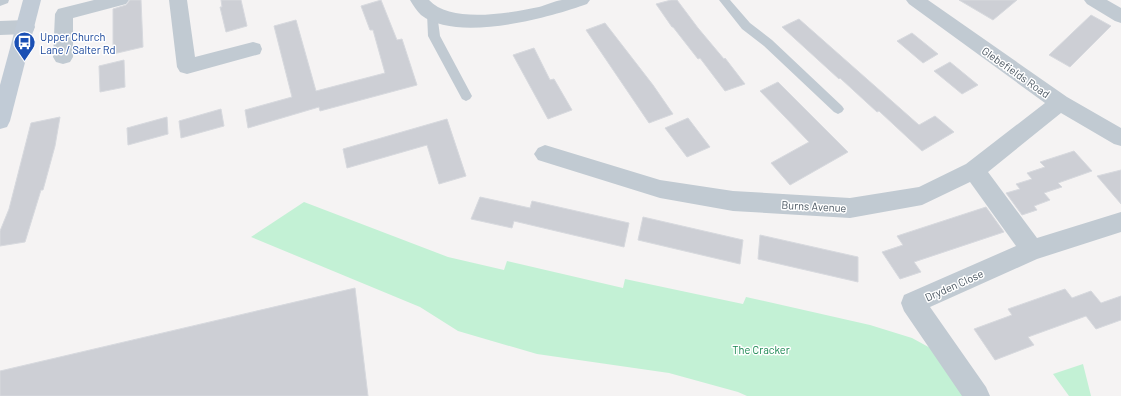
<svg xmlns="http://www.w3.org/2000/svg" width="1121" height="396" font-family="Barlow,sans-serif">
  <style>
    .green { fill: #c3f1d5 }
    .building { fill: #cdcfd5; stroke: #d7d9de }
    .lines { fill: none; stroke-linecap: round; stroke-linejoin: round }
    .lane { fill: #c1cad2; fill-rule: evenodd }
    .street { fill: #c1cad2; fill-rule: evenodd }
    .secondary { fill: #c1cbd6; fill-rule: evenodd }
    .labels { text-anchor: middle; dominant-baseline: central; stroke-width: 3; stroke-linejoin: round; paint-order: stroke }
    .transit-label { font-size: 11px; fill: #164399; stroke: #fff; text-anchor: start }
    .street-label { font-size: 11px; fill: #4a5661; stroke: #fff }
    .park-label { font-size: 11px; fill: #17864f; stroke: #fff }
  </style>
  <rect width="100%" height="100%" fill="#f5f3f3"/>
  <path class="green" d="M304,202L448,257L504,270L507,261L623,288L625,279L743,304L746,297L870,325L912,338L934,350L971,396H747L738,392L669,373L537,354L458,331L420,307L251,237Z
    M1083,364L1091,396H1069L1053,374Z"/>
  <path class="building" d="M130,0H141L143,47L113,54V9L126,5Z
    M221,0H241L247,26L226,32L220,7H222Z
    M381,0L397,40L402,39L417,85L320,111L319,107L248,128L245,110L292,97L274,26L296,20L316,91L385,73L373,30H370L361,6Z
    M671,0H677L698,28L724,59L725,58L745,84L725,91L700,58L698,59L673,27H672L656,4Z
    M959,0H1017L993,20Z
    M1091,15L1111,26L1070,67L1049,55Z
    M799,19L919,125L935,116L954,132L922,151L879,111L877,112L840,78L839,79L782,27Z
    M605,23L653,85L673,114L649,123L586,30Z
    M912,33L938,54L923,63L897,41Z
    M534,48L550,80L554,79L572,110L548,119L513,55Z
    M124,60L125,87L100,92L99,66Z
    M950,62L978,85L962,94L934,71Z
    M778,82L848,152L790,185L771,163L809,142L760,91Z
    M221,109L224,126L181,138L179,121Z
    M60,117L55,146L43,190H41L25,242L0,246V231L9,209L31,123Z
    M167,117L168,134L128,145L127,128Z
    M688,118L710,147L687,157L665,128Z
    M447,119L466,176L439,184L427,145L347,168L343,149Z
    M1074,151L1092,171L1058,183L1062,187L1044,193L1050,200L1034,206L1037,210L1022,215L1006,193L1020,189L1016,184L1032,179L1027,173L1045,167L1040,162Z
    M1121,170V204L1097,176Z
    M480,197L530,208L532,201L629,223L624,247L514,221L512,228L471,219Z
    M986,207L1004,232L914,262L921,272L900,279L882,252L903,245L897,236Z
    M643,217L743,240L740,264L638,240Z
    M760,235L858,257V282L758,259Z
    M355,288L368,396H0V371Z
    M1065,289L1072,298L1091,291L1101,303L1121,296V320L1096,329L1086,316L1028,337L1034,345L995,360L974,329L1012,315L1008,309Z"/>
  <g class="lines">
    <path class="lane" d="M0,0H9L8,3L0,6Z
      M719,0H730L750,23L772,40L842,106L844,109L842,112L838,114L834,112L764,46L742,29Z
      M432,9L436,10L437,13L440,36L472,96L470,99L466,101L462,99L428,36L427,13L428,10Z"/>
    <path class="street" d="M94,0H129L126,4L73,18V57L70,62L63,64L56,62L53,57L55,14L58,9Z
      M169,0H187L195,57L253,42L260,44L262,49L260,54L187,74L180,72L177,67Z
      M410,0H429C450,24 510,13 539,7C546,5 554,1 562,0C571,0 581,0 590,0L587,4C548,18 457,43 421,15C417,11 413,5 410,0Z
      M906,0H928L1067,97L1121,128V146L1114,144L1061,113L988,172L1037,238L1121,212V232L1037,259L930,307L986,387L990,396H962L904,311L901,303L904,295L1016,246L970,182L922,205L850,218L733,211L660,198L538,160L534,154L538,148L545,145L660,180L733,191L850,198L919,187L966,164L1045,103L909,4Z
      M1084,0H1107L1121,8V23L1115,21L1087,4Z
      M26,20L33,22L35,27L33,32L26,34L0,35V21Z"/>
    <path class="secondary" d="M23,0H41L10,121L7,127L0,129V85Z"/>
  </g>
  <defs>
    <symbol id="bus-pin" viewBox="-11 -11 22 30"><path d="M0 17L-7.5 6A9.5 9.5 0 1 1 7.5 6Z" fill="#1a4fb4" stroke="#fff"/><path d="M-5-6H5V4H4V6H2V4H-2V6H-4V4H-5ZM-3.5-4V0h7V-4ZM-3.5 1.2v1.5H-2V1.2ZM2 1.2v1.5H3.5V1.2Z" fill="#fff"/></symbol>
  </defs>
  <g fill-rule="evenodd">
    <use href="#bus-pin" x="12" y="30" width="25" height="34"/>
  </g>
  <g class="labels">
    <g class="transit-label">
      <text x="40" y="36">Upper Church<tspan x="40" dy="13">Lane / Salter Rd</tspan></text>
    </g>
    <g class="street-label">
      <text transform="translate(1016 72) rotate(35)">Glebefields Road</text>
      <text transform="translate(814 206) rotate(3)">Burns Avenue</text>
      <text transform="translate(954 285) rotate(-24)">Dryden Close</text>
    </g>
    <g class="park-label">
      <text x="761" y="349">The Cracker</text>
    </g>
  </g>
</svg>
